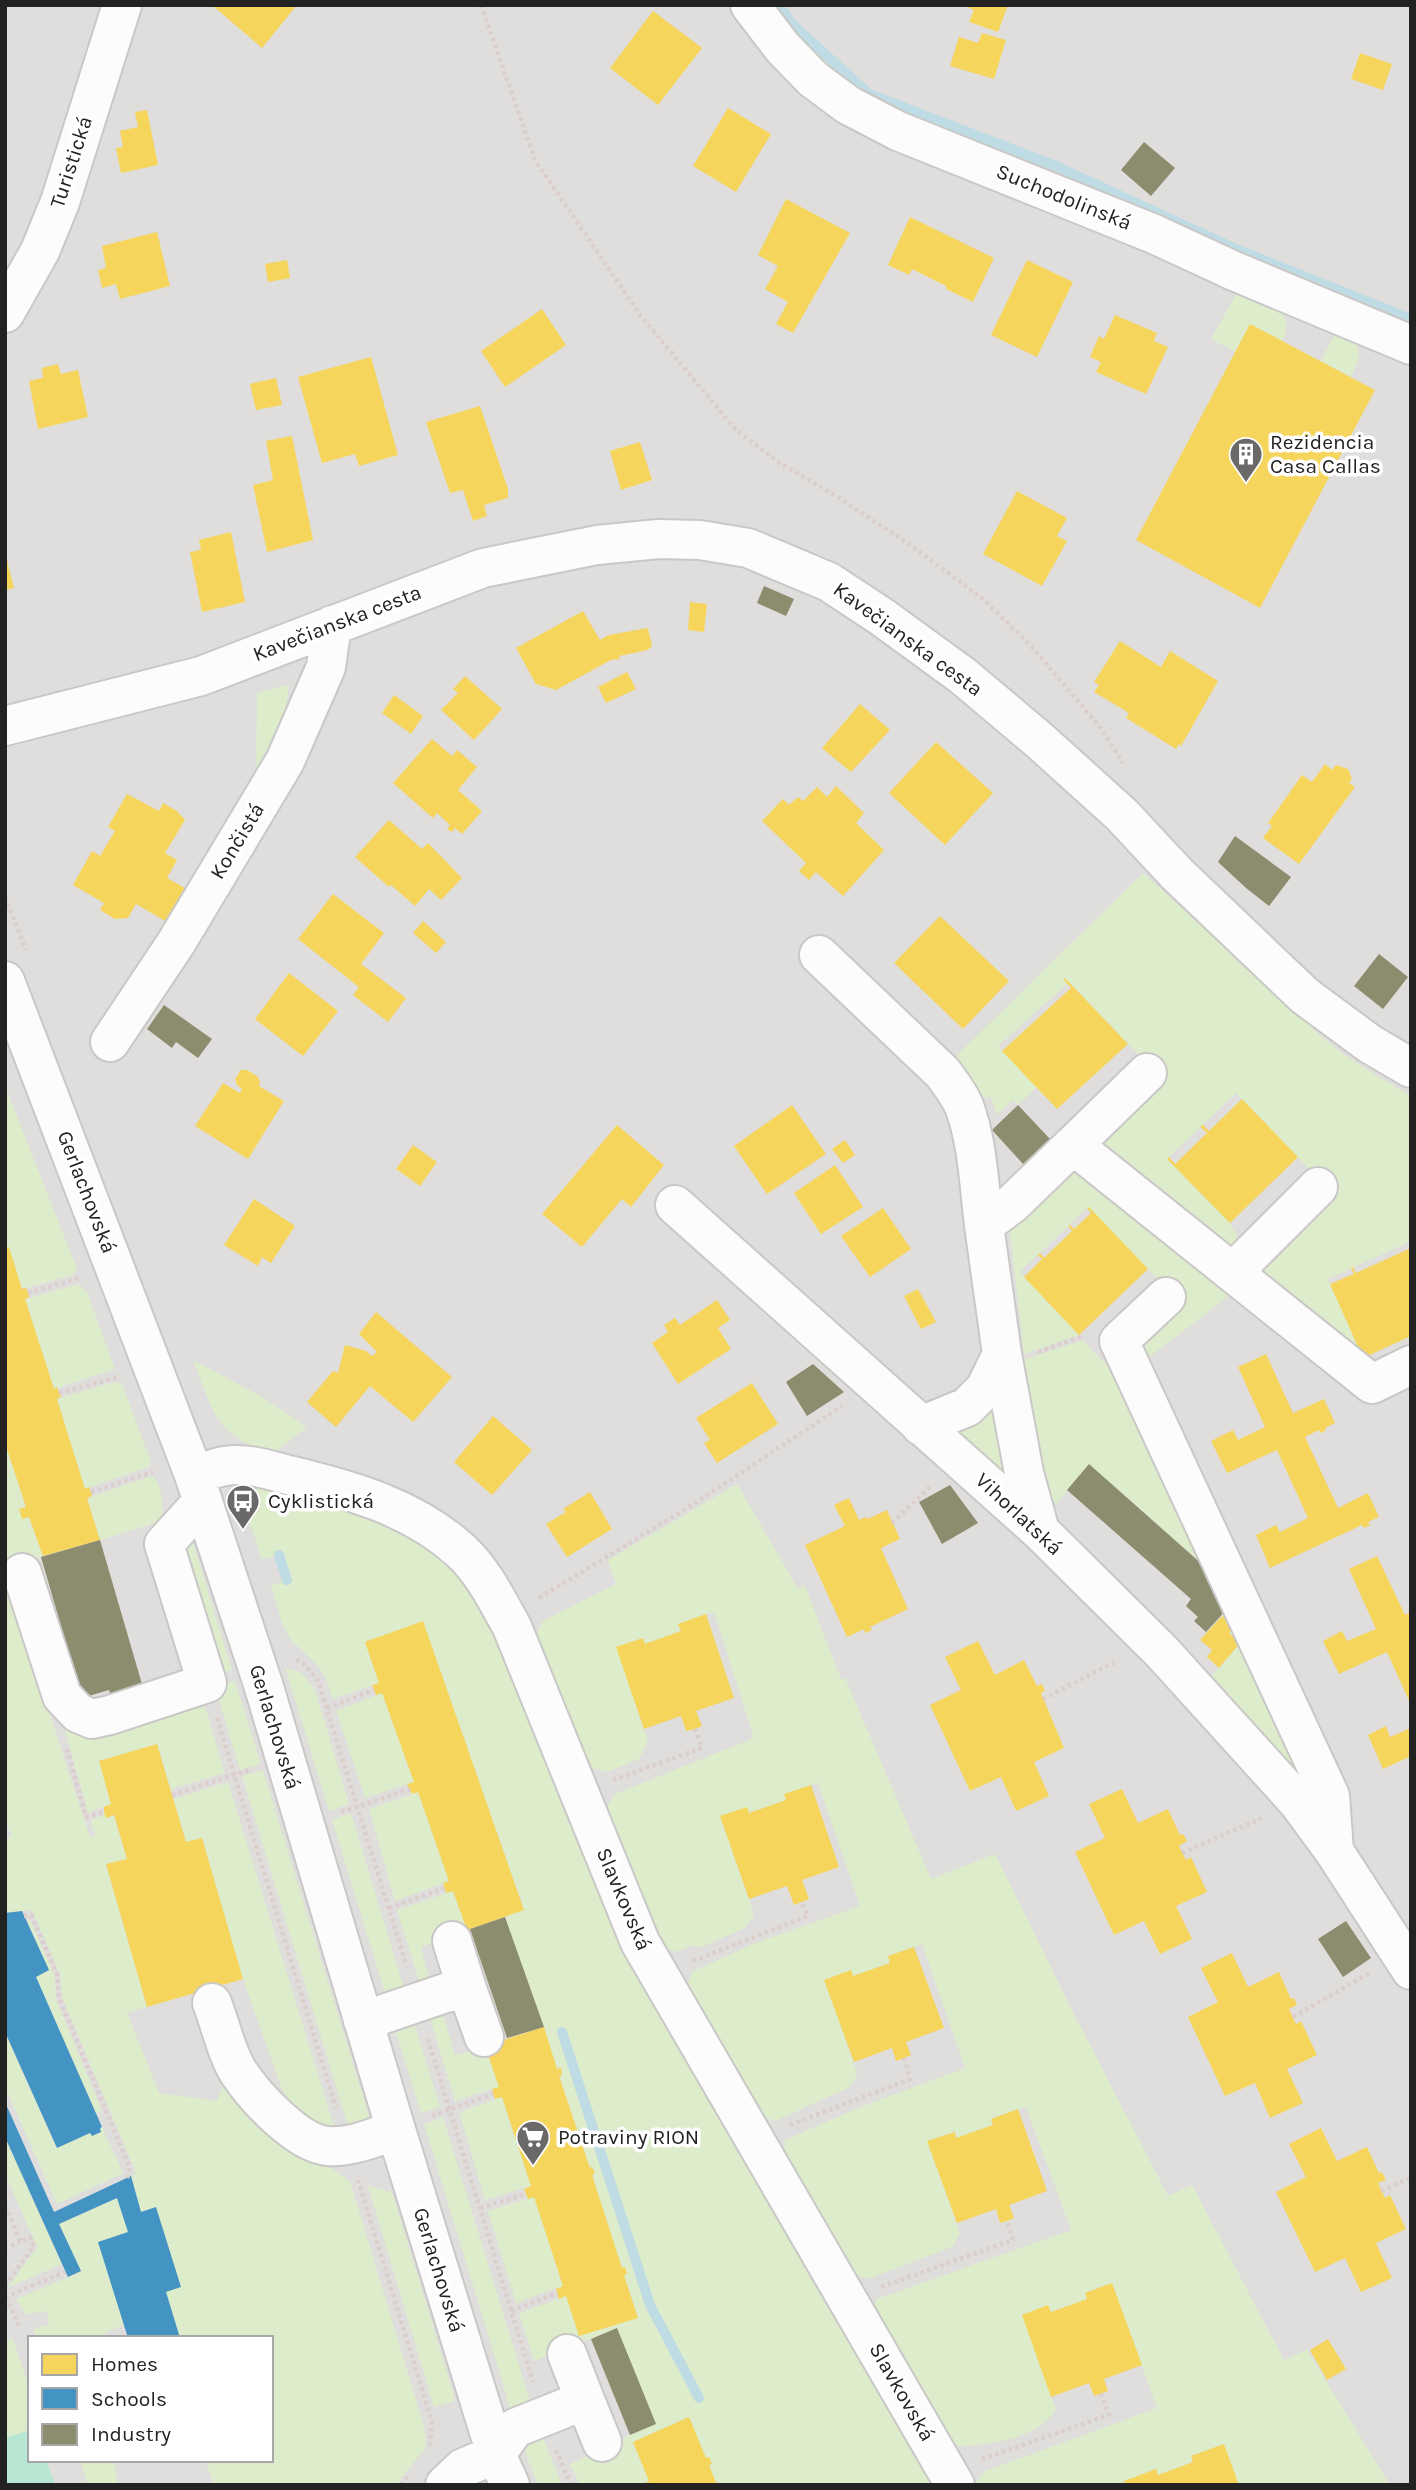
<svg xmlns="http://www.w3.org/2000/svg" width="1416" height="2490" font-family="Karla,sans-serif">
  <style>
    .residential { fill: #dfdedc; fill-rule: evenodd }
    .grass { fill: #ddeccb }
    .pitch { fill: #b7e6d2 }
    .parking { fill: #e0dfde }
    .homes { fill: #f6d55c }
    .schools { fill: #4393c3 }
    .industry { fill: #8c8c6e }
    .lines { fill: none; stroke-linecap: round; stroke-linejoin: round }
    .stream { stroke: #bfdbe3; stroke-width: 10 }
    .minor-casing { stroke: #c9c8c7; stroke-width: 42 }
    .path { stroke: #dccecd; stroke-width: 4.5; stroke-dasharray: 3.5 3.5; stroke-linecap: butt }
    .minor { stroke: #fdfcfc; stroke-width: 38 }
    .labels { text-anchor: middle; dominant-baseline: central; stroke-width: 7; stroke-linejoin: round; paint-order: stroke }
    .street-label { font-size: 21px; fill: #222; stroke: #fff }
    .poi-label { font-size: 21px; fill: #222; stroke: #fff; text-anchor: start }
  </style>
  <rect width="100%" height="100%" fill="#f0eeeb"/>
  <path class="residential" d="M5,5H1411V2485H5ZM30,2338H271V2460H30Z"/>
  <path class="grass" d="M1237,293C1261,303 1299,307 1282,341L1236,352L1211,339Z
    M1336,333C1364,345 1363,351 1351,377L1320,361Z
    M289,684L284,725L256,777L257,693Z
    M1143,873L1302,1016C1322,1045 1379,1077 1411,1096L1409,1145L1411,1241L1328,1279L1363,1358L1260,1271L1332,1193L1236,1093L1167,1159L1230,1223L1237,1236L1233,1245L1224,1249L1112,1163L1101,1141L1162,1079L1069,982L998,1046L1037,1087L1018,1105L1013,1100L997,1115L990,1096L971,1103L949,1063Z
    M5,1086L77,1269L73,1275L22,1289L5,1237Z
    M1083,1173L1238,1289L1148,1358L1191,1449L1183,1453L1142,1347L1147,1338L1181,1304L1088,1207L1020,1272L1079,1335L1024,1354L1009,1224L1066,1174Z
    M79,1284L87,1292L115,1369L54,1389L25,1299Z
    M1083,1340L1115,1374L1135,1403L1317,1791L1315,1794H1312L1208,1680L1240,1644L1229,1633L1234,1627L1222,1616L1228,1608L1216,1598L1220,1593L1207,1581L1213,1573L1089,1464L1056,1504C1025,1461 1022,1413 1016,1362Z
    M193,1360L257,1394L307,1427L274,1453C214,1437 214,1412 193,1360Z
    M114,1382L122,1384L151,1462L148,1467L85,1489L57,1399Z
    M996,1384L1010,1481L949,1428Z
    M5,1443L26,1507L19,1509L22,1518L29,1517L43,1556L5,1568Z
    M149,1477H154C163,1491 164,1506 161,1521L100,1540L87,1498Z
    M266,1483L365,1505L458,1562L544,1733L940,2485H717L709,2465V2457L706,2458L689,2417L633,2442L649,2481L641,2485H580L570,2464L630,2435L617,2328L534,2361L519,2313L566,2296L579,2336L638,2317L624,2275L625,2267L622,2268L592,2175L595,2174L593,2167L590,2168L559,2076L562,2075L561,2068L557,2069L505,1917L524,1909L423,1622L365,1642L379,1683L333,1699L325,1677L317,1665L291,1640L282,1623L271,1586L283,1581L275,1556L262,1559L241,1497L252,1488Z
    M737,1484L798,1589L805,1586L841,1679L845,1678L931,1879L995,1854L1073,2012L1168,2196L1192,2185L1284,2360L1307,2350L1390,2485H1239L1223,2444L1192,2456L1193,2462L1158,2475L1155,2469L1124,2481L1125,2485H974L985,2471L1157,2408L1112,2283L1086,2292L1087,2299L1051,2312L1048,2306L1051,2397L1056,2408C1041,2441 979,2447 946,2446L870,2314L877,2299L1071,2230L1026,2107L991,2118L993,2125L956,2138L954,2132L928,2141L960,2234L952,2247L868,2279L845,2272L782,2162L785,2140L858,2108L965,2068L922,1944L888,1956L890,1963L853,1976L825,1980L857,2073L855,2080L848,2088L775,2121L751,2110L684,1995L692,1972L753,1944L860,1906L818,1783L784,1794L786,1800L749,1813L747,1808L720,1816L754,1915L745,1928L702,1947L692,1946L677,1952L654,1944L602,1815L615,1794L754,1738L714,1612L679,1624L681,1631L645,1644L642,1638L617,1647L648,1742L639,1759L607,1772L582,1765L533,1640L543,1621L616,1584L608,1560Z
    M192,1540L232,1670L212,1676L178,1545Z
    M5,1577L90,1837L95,1835L90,1820L105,1815L107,1818L114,1816L127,1859L106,1865L147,2007L127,2013L159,2093L217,2101L223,2084L304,2150L350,2181L425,2430L426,2447L396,2485H214L205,2460H271V2338H180L166,2292L155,2207L141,2212L131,2176L135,2174L134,2168L62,1997L60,1974L32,1910L5,1913V1840L12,1836L5,1821Z
    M285,1667L301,1673L315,1689L349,1804L329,1811Z
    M235,1681L261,1764L240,1770L215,1687Z
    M200,1690L225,1773L171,1789L157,1744L99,1761L111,1804L88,1813L64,1727L65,1718Z
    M382,1693L414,1782L365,1798L336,1711Z
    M263,1770L372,2126L350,2133L242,1776Z
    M228,1782L337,2136L290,2112L243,1979L202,1838L186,1842L173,1799Z
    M418,1792L449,1881L395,1901L369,1809Z
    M351,1813L406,1995L386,1996L332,1820Z
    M453,1891L467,1930L421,1947L430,1983L422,1990L397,1910Z
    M30,1920L55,1976L56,1999L102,2111L96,2114L36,1977L49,1970L27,1921Z
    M428,2012L444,2018L455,2055L485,2046L499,2087L455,2101Z
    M412,2016L440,2107L421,2113L393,2023Z
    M5,2032L56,2147L90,2133L92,2136L101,2132L100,2128L102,2127L123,2173L57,2204L5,2087Z
    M502,2097L531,2186L485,2200L459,2112Z
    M443,2117L533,2411L513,2417L424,2124Z
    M5,2137L62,2264L7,2288L37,2247L5,2174Z
    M368,2186L392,2192L453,2392L454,2401L434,2407Z
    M534,2197L563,2286L516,2303L488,2211Z
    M117,2198L128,2232L99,2242L124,2325L105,2333L106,2338H37L33,2329L49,2325L47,2311L25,2314L16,2299L81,2272L59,2224Z
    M12,2337L30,2389V2430L5,2438V2342Z
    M540,2430L562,2485H538L519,2436Z
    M80,2460H114L118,2485H88Z"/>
  <path class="pitch" d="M30,2430V2460H46L55,2485H5V2438Z"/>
  <path class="parking" d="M32,1079L195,1501L182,1505L20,1083Z"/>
  <path class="homes" d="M212,5H297L262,48Z
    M962,5H1008L998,32L969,22L974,10Z
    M653,11L702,48L658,105L610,68Z
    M982,33L1006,40L994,79L950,66L959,37L978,43Z
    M1360,53L1392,64L1383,90L1351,79Z
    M728,108L771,134L736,192L693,166Z
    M147,110L158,165L121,173L116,148L123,147L120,131L138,127L135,112Z
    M786,199L850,233L793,333L776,324L788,302L765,289L778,266L758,255Z
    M910,217L994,258L973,302L946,289V286L912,269L909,275L888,265Z
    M157,232L170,286L120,299L116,284L102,288L98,270L106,268L102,246Z
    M287,260L290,278L268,282L265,264Z
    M1027,260L1073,282L1037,357L991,335Z
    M542,309L566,345L505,387L481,351Z
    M1115,315L1157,333L1154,341L1168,347L1146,394L1096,372L1101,362L1090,357L1099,336L1104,339Z
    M1250,324L1375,390L1260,608L1136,540Z
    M371,357L398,455L359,466L355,454L322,463L298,377Z
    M58,364L61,374L78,370L88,417L38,429L29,381L43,378L42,368Z
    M276,378L282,405L256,410L250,384Z
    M480,406L508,489V498L484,505L487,516L473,521L463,490L450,493L426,422Z
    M292,436L313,540L267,552L253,485L273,480L266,441Z
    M640,442L652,480L621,490L610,451Z
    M1017,491L1067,518L1057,536L1067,541L1042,586L983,554Z
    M231,532L245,602L202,612L190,552L201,550L199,540Z
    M5,552L14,588L5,590Z
    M690,602L707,604L704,632L688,630Z
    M583,611L600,640L609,635L648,628L652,646L648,650L619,656L620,659L611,660L556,690L536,684L516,648Z
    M1120,641L1161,667L1170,651L1218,681L1181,746L1179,744L1176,749L1126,718L1129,713L1094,692L1099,685L1094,682Z
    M627,672L636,689L606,703L598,687Z
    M465,676L502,709L474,740L441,710L458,693L453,689Z
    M394,695L423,716L411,734L382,713Z
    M860,704L890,730L851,772L822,748Z
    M432,739L452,756L457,750L477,767L458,790L482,811L462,834L455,828L452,832L447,829L450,825L437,813L433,818L393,783Z
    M936,742L993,793L945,845L889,793Z
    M1325,764L1332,770L1336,765L1348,769L1352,779L1349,783L1355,787L1299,864L1263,838L1272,826L1268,823L1302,775L1312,782Z
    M836,786L864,813L856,823L884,850L843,896L816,872L809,880L799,871L806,863L762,821L783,799L789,805L798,797L803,801L817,787L827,797Z
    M127,794L159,811L163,803L177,811L185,820L165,853L177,860L167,878L190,891L167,922L136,904L128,918L115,919L100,910L104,903L73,885L92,851L100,856L115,831L108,827Z
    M389,820L422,849L428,843L462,878L441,900L429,889L415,906L391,885L389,887L355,857Z
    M333,894L384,933L361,964L406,998L388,1022L353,995L359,987L298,939Z
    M940,916L1009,981L963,1029L894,963Z
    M423,921L446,942L436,953L413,933Z
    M289,973L338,1011L303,1056L255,1019Z
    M1065,978L1128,1044L1057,1109L1002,1051L1071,988L1064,980Z
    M241,1070H247L257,1076L260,1081L259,1086L284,1101L248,1159L195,1126L223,1083L240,1093L242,1089L237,1085L235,1079Z
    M1242,1099L1298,1157L1230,1223L1167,1159L1169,1157L1175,1164L1207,1133L1200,1126L1203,1125L1209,1131Z
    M792,1105L826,1154L767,1194L734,1146Z
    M617,1125L664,1165L631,1207L622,1199L582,1247L542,1214Z
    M845,1140L855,1155L843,1163L832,1149Z
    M413,1145L437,1162L420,1186L396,1169Z
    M835,1165L863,1207L821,1234L794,1193Z
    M254,1199L295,1226L271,1263L262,1257L258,1266L224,1245Z
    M1089,1207L1148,1269L1079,1335L1024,1277L1042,1259L1038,1255L1040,1253L1044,1258L1072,1231L1068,1226L1070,1225L1074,1229L1091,1213L1087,1208Z
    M883,1208L911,1249L870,1277L841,1236Z
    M9,1247L22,1289L26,1288L28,1293L29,1297L25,1299L54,1389L57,1387L61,1397L57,1399L85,1489L89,1487L91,1492L92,1496L87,1498L100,1540L43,1556L29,1517L22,1519L19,1509L26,1507L5,1443V1248Z
    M1411,1248V1336L1363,1358L1330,1284L1354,1274L1351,1268L1353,1267L1356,1273Z
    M918,1289L936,1322L921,1329L904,1296Z
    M717,1300L730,1320L718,1328L731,1349L678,1384L652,1343L668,1332L664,1325L675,1318L680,1325Z
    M376,1312L452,1377L413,1422L370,1386L336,1427L307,1402L333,1371L338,1373L345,1345L366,1351L372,1356L377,1352L359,1334Z
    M1266,1354L1293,1413L1324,1399L1335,1423L1325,1428L1326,1430L1321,1433L1319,1430L1305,1437L1338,1508L1368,1493L1379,1517L1368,1522L1370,1525L1364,1528L1362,1525L1270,1568L1256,1535L1276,1525L1280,1532L1308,1518L1277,1450L1227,1473L1211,1441L1233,1430L1238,1440L1265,1427L1238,1367Z
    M752,1383L778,1424L717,1463L704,1443L710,1440L696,1418Z
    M493,1416L532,1450L492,1495L454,1462Z
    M590,1492L612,1529L567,1557L546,1524L566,1512L563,1509Z
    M849,1498L859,1520L866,1517L868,1519L887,1510L900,1539L881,1548L908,1609L870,1627L872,1630L865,1633L864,1629L847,1637L805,1545L845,1526L834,1505Z
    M1377,1556L1405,1615L1411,1612V1705L1387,1652L1339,1674L1323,1641L1342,1631L1347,1641L1376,1629L1349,1569Z
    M706,1614L734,1698L696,1711L702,1726L695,1729L686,1731L681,1716L644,1729L616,1647L643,1638L645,1644L681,1631L678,1624Z
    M1222,1616L1235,1627L1229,1633L1240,1643L1219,1668L1207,1657L1212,1650L1200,1640Z
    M423,1621L524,1910L467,1930L453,1891L446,1893L443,1883L449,1881L418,1792L412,1794L407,1784L414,1782L382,1693L376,1695L372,1685L379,1683L365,1642Z
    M978,1641L995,1675L1024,1660L1037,1686L1042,1684L1045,1691L1041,1693L1064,1748L1034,1762L1049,1796L1016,1811L1001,1777L970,1791L930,1705L961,1690L945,1657Z
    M1386,1726L1390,1737L1411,1728V1756L1383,1769L1368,1735Z
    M157,1744L186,1842L202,1838L243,1979L147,2007L106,1864L127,1859L114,1815L106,1818L104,1812V1807L111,1804L99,1761Z
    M811,1785L839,1867L802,1880L809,1899L794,1905L787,1886L749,1899L720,1816L747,1807L749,1813L786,1800L784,1794Z
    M1122,1789L1138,1823L1168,1809L1180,1835L1183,1834L1187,1841L1179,1846L1186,1860L1191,1857L1207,1892L1176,1906L1192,1939L1160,1954L1144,1921L1114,1935L1075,1852L1105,1838L1089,1804Z
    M914,1947L944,2028L906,2042L911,2055L904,2058L896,2061L892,2048L854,2062L824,1980L851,1970L853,1976L890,1963L888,1956Z
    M1232,1953L1248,1987L1279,1972L1291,1999L1294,1998L1297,2005L1289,2009L1296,2024L1301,2021L1317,2055L1287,2069L1303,2103L1270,2118L1255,2083L1225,2096L1188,2017L1218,2002L1201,1968Z
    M544,2027L557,2069L561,2068L562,2075L559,2076L590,2168L592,2167L595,2174L592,2175L622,2268L625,2267L627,2274L624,2275L638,2318L579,2336L566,2296L559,2299L556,2289L563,2286L534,2197L528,2199L524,2189L531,2186L502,2097L495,2099L492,2089L499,2087L485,2046Z
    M1018,2109L1047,2191L1009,2205L1014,2218L1007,2221L1000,2223L996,2209L957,2223L927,2141L955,2132L956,2138L993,2125L991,2119Z
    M1321,2128L1337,2161L1367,2147L1379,2173L1382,2172L1386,2180L1378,2183L1385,2198L1390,2195L1406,2229L1376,2243L1392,2278L1361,2292L1345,2258L1315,2272L1276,2192L1306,2177L1289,2144Z
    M1112,2283L1142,2365L1104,2379L1108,2391L1094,2396L1089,2383L1051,2397L1022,2315L1048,2305L1051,2312L1087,2299L1085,2293Z
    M1328,2339L1346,2369L1327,2380L1310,2350Z
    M689,2417L706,2458L709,2457L712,2464L709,2465L717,2485H641L649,2481L633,2442Z
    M1224,2444L1239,2485H1125L1124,2481L1156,2469L1158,2475L1193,2462L1191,2456Z"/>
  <path class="schools" d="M22,1911L49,1970L36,1977L102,2127L100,2128L101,2132L92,2136L90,2133L57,2148L5,2032V1913Z
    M5,2102L54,2212L131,2176L141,2212L156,2207L181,2287L166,2292L180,2338H128L98,2242L128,2232L117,2198L59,2224L81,2271L68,2277L5,2137Z"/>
  <path class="industry" d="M1144,142L1175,168L1151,196L1121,170Z
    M764,586L794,599L786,616L757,603Z
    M1235,836L1291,877L1269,906L1246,888L1218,862Z
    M1379,954L1408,977L1383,1009L1354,986Z
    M164,1005L212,1039L198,1058L176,1042L172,1048L147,1029Z
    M1018,1105L1050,1139L1023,1164L992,1130Z
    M813,1364L844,1392L807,1416L786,1382Z
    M1089,1464L1213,1574L1207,1581L1221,1593L1216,1598L1228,1608L1206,1632L1194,1621L1198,1617L1186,1606L1191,1599L1067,1490Z
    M950,1485L978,1523L942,1544L919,1502Z
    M100,1540L144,1691L112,1701L109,1690L82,1698L41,1557Z
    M505,1917L544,2027L507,2038L470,1929Z
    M1346,1921L1371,1958L1343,1977L1318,1939Z
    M617,2328L656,2424L630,2435L591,2339Z"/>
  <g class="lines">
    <path class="stream" d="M779,5L792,24L869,94L1056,166L1236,249L1411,319
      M279,1555L287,1580
      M562,2032L650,2305L699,2398"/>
    <defs>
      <path id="minor" d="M750,5L783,48L813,79L848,105L898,131L1154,234L1234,271L1411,345
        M5,313L40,251L60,202L122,5
        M5,726L201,676L483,568L597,545L659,539L700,540L748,548L829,582L882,617L963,676L1039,740L1122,815L1177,874L1305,996L1370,1044L1411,1068
        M819,955L943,1073C950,1083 959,1094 964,1106C978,1143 979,1186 984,1225
        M5,981L194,1475L263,1684L396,2130L496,2454L510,2485
        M110,1042L176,943L285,761L326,667L332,625
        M1073,1145L1147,1073
        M675,1205L1040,1531L1162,1652L1298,1802L1334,1851
        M1233,1272L1318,1187
        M1166,1297L1119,1341L1330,1796L1334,1851L1411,1970
        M1002,1354L1024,1473L1040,1531
        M921,1426L967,1407L985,1389L1002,1354L984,1225L1012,1204L1073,1145L1372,1384L1411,1365
        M194,1475C204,1472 214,1468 225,1466C247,1462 272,1471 293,1476C354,1491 414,1508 461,1551C483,1571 498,1602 512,1627L640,1942L955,2485
        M22,1573L62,1696L78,1713L92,1719L110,1715L207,1683L164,1544L203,1501
        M452,1941L466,1986
        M212,2003C220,2023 227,2055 239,2073C255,2097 298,2144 328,2146C351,2148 375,2137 396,2130
        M363,2021L466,1986L484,2037
        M585,2400L602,2442
        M445,2485L463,2468L496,2454L515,2428L585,2400L567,2354"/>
    </defs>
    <use href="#minor" class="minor-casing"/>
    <path class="path" d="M481,5L535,160L641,316L736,430L778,462L833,494L909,544L983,599L1031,646L1099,726L1123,763
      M5,897L26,950
      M28,1293L80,1278
      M1038,1352L1083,1336
      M59,1393L118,1377
      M91,1492L153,1472
      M892,1523L932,1485
      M539,1598L692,1505L842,1406
      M296,1660L304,1664L318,1681L407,1967
      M1043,1699L1117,1661
      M327,1708L374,1690
      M217,1718L336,2108
      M67,1749L86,1817L104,1812
      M613,1780L702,1748L695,1729
      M172,1795L252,1769
      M341,1812L410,1789
      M1182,1853L1262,1818
      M389,1908L444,1888
      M24,1916L31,1915L57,1974L59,1998L130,2168L127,2178
      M693,1961L808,1916L801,1902
      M1293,2017L1370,1973
      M428,2039L533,2382
      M432,2116L493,2094
      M790,2125L910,2079L904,2058
      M358,2180L432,2422L430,2447
      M1381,2191L1411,2178
      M5,2206L21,2242L30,2237L34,2246L5,2286
      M480,2208L526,2194
      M5,2249L20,2242
      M881,2287L1013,2240L1007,2221
      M5,2297L65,2272
      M6,2297L20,2328
      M511,2311L557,2293
      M556,2450L571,2485
      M982,2459L1109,2415L1101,2394
      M401,2485L408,2476"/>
    <use href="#minor" class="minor"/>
  </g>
  <defs>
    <symbol id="building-pin" viewBox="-11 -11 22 30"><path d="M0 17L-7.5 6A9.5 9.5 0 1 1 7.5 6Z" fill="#6a6968" stroke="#fff"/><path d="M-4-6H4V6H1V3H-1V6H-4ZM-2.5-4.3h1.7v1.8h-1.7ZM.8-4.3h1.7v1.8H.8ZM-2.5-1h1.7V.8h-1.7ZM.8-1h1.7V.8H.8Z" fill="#fff"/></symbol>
    <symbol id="bus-pin" viewBox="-11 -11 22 30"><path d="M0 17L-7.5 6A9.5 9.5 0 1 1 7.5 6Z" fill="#6a6968" stroke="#fff"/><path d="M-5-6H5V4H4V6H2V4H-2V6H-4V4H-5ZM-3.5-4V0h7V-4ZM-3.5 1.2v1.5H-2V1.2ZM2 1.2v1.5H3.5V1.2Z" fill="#fff"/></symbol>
    <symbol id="supermarket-pin" viewBox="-11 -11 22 30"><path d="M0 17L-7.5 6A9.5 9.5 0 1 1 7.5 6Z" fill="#6a6968" stroke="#fff"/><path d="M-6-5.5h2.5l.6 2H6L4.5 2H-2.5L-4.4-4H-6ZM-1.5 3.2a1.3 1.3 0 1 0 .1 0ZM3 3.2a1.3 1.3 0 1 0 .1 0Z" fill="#fff"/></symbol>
  </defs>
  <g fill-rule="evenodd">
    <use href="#building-pin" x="1227" y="435" width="38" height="52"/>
    <use href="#bus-pin" x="224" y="1482" width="38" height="52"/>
    <use href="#supermarket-pin" x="514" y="2118" width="38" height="52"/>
  </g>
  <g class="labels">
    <g class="street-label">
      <text transform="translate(71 162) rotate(-72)">Turistická</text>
      <text transform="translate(1064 197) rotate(22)">Suchodolinská</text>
      <text transform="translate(337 623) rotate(-21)">Kavečianska cesta</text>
      <text transform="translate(908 639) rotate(36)">Kavečianska cesta</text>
      <text transform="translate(237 841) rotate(-59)">Končistá</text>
      <text transform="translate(87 1192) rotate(69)">Gerlachovská</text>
      <text transform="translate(1019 1514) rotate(43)">Vihorlatská</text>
      <text transform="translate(275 1727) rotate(73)">Gerlachovská</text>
      <text transform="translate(624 1899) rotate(67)">Slavkovská</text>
      <text transform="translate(439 2270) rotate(73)">Gerlachovská</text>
      <text transform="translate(902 2392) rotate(60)">Slavkovská</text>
    </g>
    <g class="poi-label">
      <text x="1270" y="442">Rezidencia<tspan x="1270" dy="24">Casa Callas</tspan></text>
      <text x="268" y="1501">Cyklistická</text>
      <text x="558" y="2137">Potraviny RION</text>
    </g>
  </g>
  <rect width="1416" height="2490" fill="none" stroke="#222222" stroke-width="14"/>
  <rect x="28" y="2336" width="245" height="126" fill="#ffffff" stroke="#a7a7a7" stroke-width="2"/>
  <rect x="42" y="2354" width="35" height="21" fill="#f6d55c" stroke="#a7a7a7" stroke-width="2"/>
  <text x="91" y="2371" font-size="21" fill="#222222">Homes</text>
  <rect x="42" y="2388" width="35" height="21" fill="#4393c3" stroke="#a7a7a7" stroke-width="2"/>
  <text x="91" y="2406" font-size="21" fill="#222222">Schools</text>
  <rect x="42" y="2424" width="35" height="21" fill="#8c8c6e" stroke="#a7a7a7" stroke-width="2"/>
  <text x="91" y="2441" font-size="21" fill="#222222">Industry</text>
</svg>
